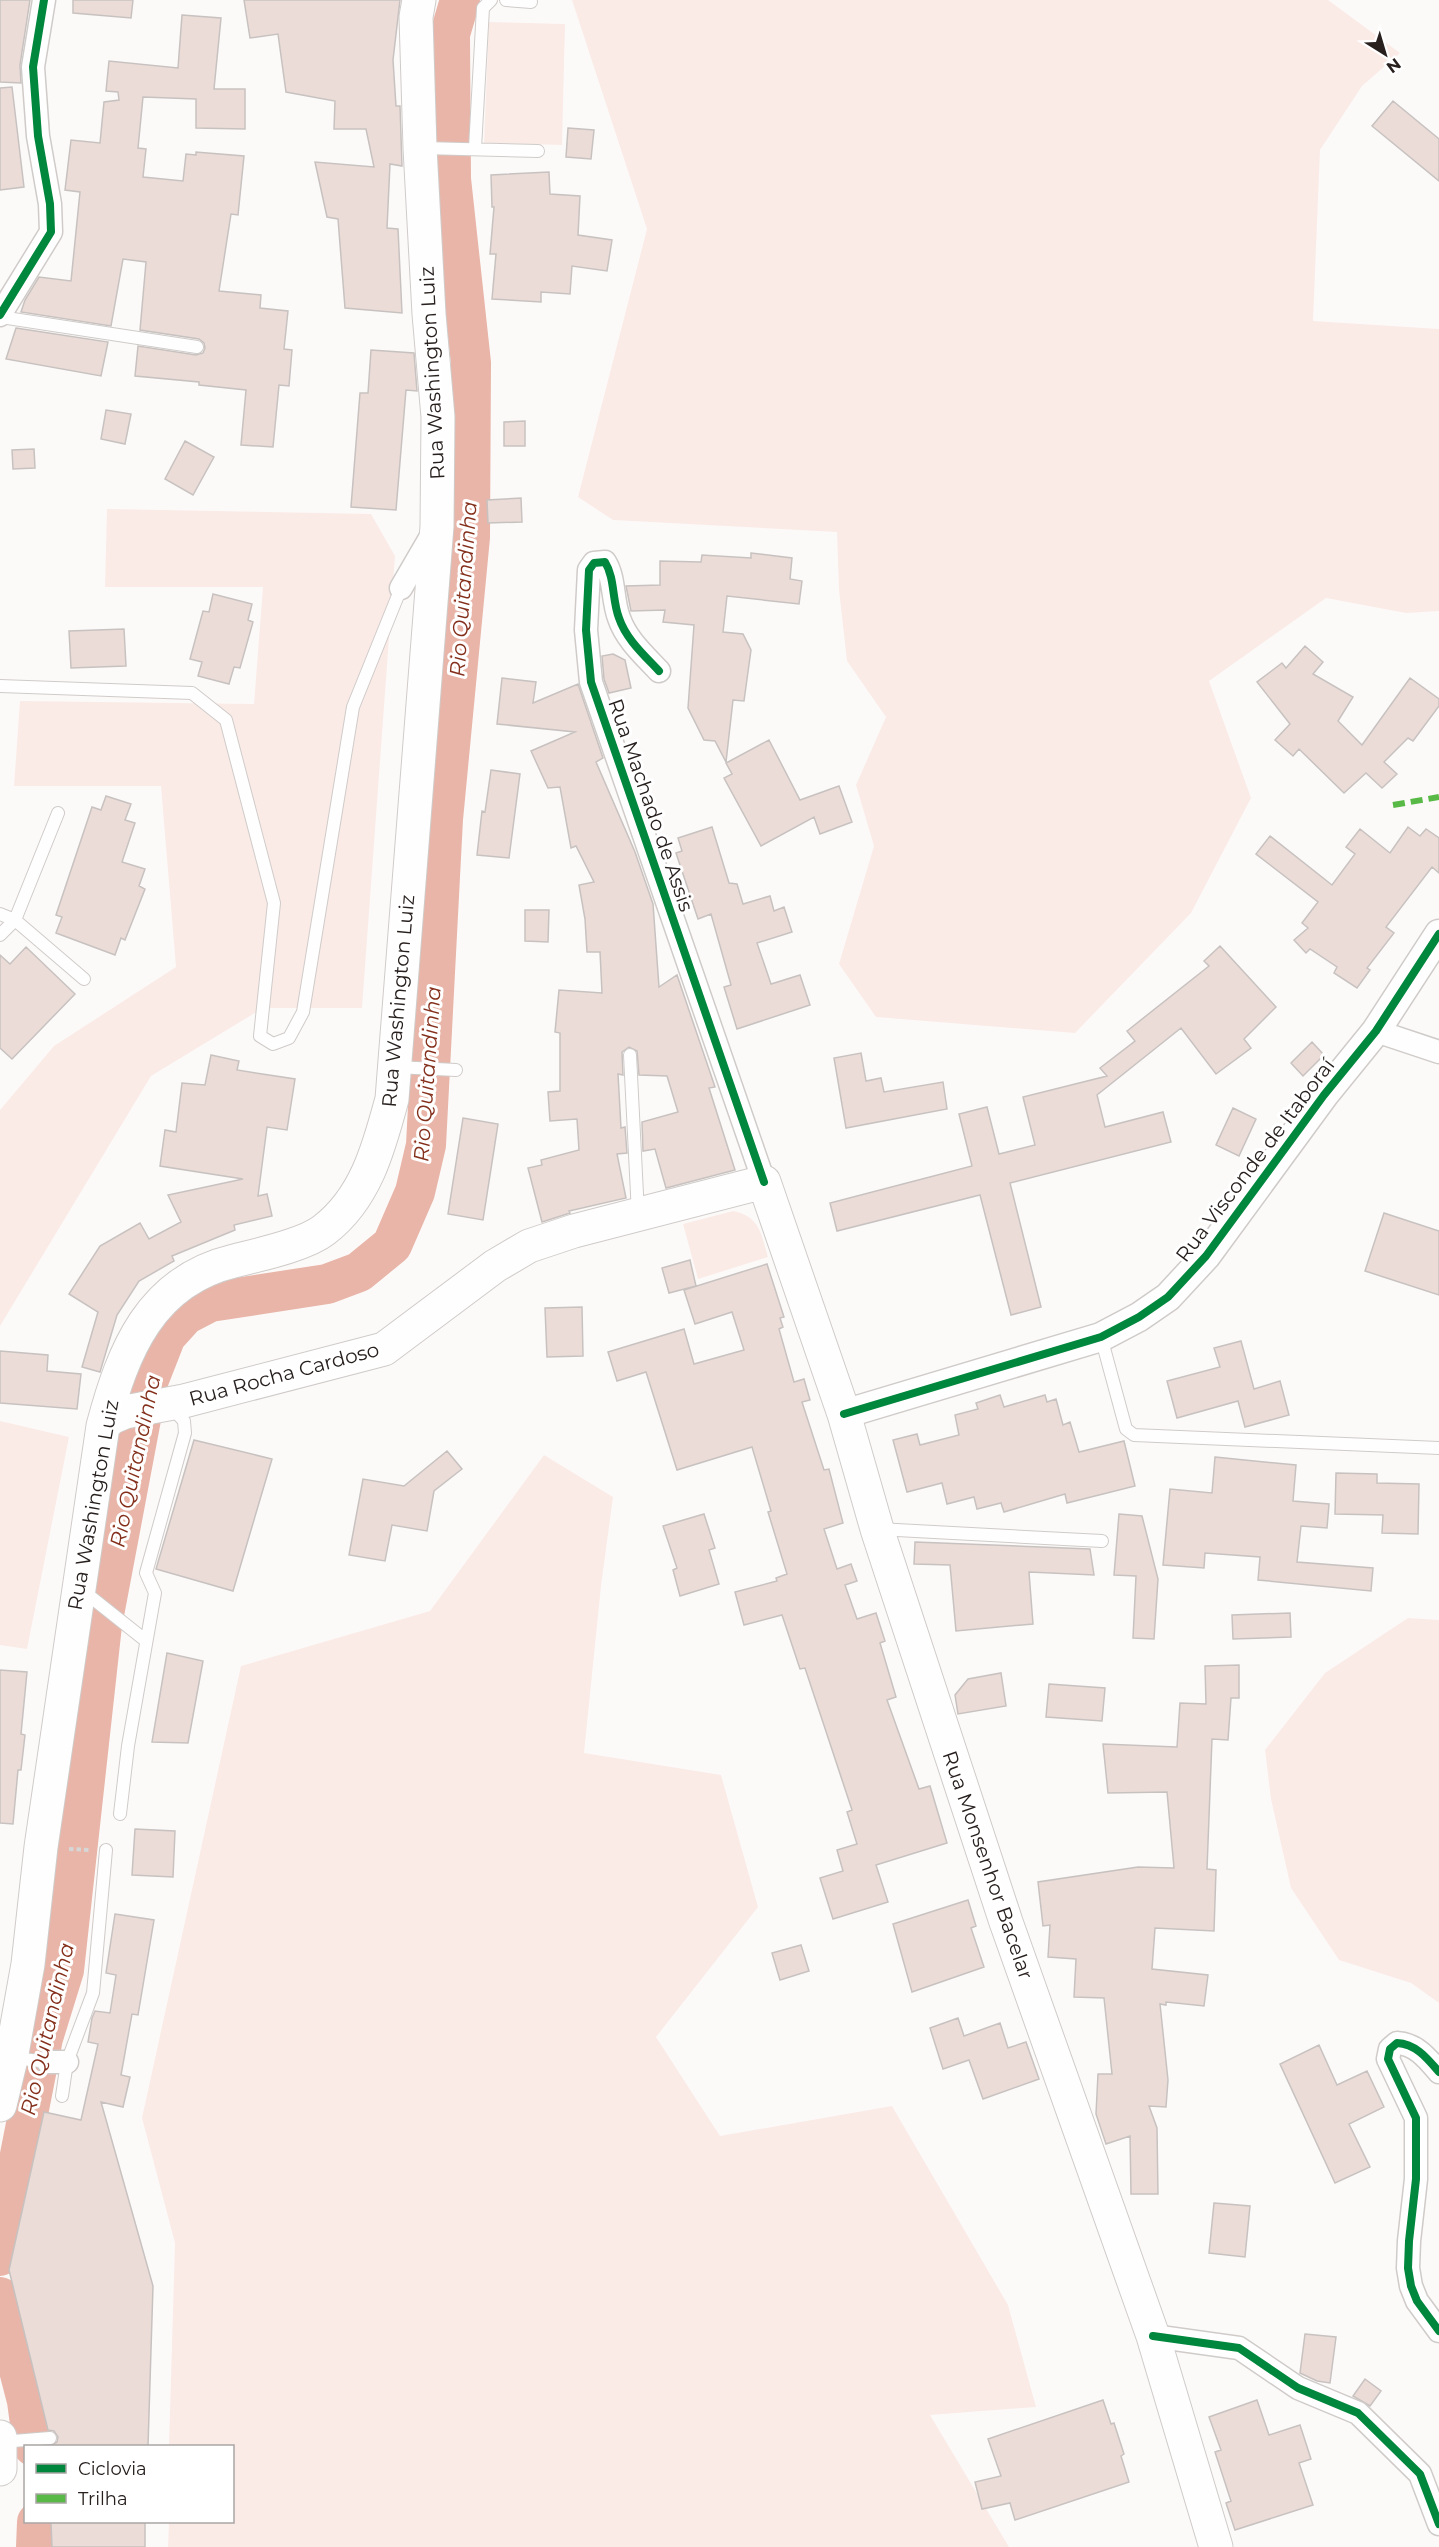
<svg xmlns="http://www.w3.org/2000/svg" width="1439" height="2547" font-family="Montserrat,sans-serif">
  <style>
    .green { fill: #faebe7 }
    .lines { fill: none; stroke-linecap: round; stroke-linejoin: round }
    .river { stroke: #e8b5a8; stroke-width: 40 }
    .building { fill: #ebdcd7; stroke: #c7c2c0; stroke-width: 1.5 }
    .service-casing { stroke: #cfcbc9; stroke-width: 14 }
    .minor-casing { stroke: #cfcbc9; stroke-width: 25 }
    .tertiary-casing { stroke: #cfcbc9; stroke-width: 31 }
    .secondary-casing { stroke: #cfcbc9; stroke-width: 35 }
    .path { stroke: #d7d6d6; stroke-width: 4; stroke-dasharray: 4.5 3; stroke-linecap: butt }
    .service { stroke: #fffefe; stroke-width: 12 }
    .minor { stroke: #fffefe; stroke-width: 22 }
    .tertiary { stroke: #fffefe; stroke-width: 28 }
    .secondary { stroke: #fffefe; stroke-width: 33 }
    .quiet { stroke: #58b947; stroke-width: 6; stroke-dasharray: 12 6; stroke-linecap: butt }
    .cycleway-casing { stroke: #fff; stroke-width: 11 }
    .cycleway { stroke: #00873e; stroke-width: 8 }
    .labels { text-anchor: middle; dominant-baseline: central; stroke-width: 6; stroke-linejoin: round; paint-order: stroke }
    .street-label { font-size: 20px; fill: #27201e; stroke: #fff }
    .water-label { font-size: 21px; font-style: italic; fill: #842f1b; stroke: #fff }
  </style>
  <rect width="100%" height="100%" fill="#fcfaf9"/>
  <path class="green" d="M572,0H1328L1400,53L1362,86L1320,150L1313,321L1439,329V611L1406,613L1326,598L1209,681L1251,798L1191,913L1075,1033L876,1017L839,964L874,846L856,785L886,717L847,661L839,590L837,532L613,520L578,497L647,229Z
    M489,22L565,24L562,145L484,143Z
    M107,509L371,514L395,556L362,1008H263L151,1076L0,1326V1110L54,1046L176,967L161,786H14L20,701L254,704L263,587H105Z
    M733,1211C760,1216 761,1234 768,1257L698,1279L683,1224Z
    M0,1421L69,1437L27,1649L0,1645Z
    M544,1455L613,1497L601,1586L584,1753L721,1775L758,1907L656,2037L720,2136L892,2106L1008,2305L1036,2407L930,2415L1009,2547H168L169,2522H232V2446H169L175,2243L142,2118L241,1666L430,1611Z
    M1408,1618L1439,1620V2003L1411,1983L1339,1960L1291,1888L1271,1799L1265,1750L1325,1673Z"/>
  <g class="lines">
    <path class="river" d="M0,2256L43,2038L64,1970L102,1625L148,1382L166,1336L185,1315L210,1302L327,1284L359,1272L392,1245L415,1192L426,1145L443,819L470,537L471,363L451,179L450,34L460,0
      M0,2297L27,2401L33,2446
      M36,2547L37,2522"/>
  </g>
  <path class="building" d="M0,0H30L20,65L21,83L0,82Z
    M73,0H133L131,18L73,13Z
    M244,0H400L393,60L396,106H400L402,166L390,164L387,228L398,229L402,313L345,308L338,219L327,217L315,162L374,167L366,129H334L335,101L286,92L278,34L250,38Z
    M182,15L221,18L214,89H245V129L196,128V99L143,97L138,148L146,149L143,177L183,181L186,154L196,155V152L244,156L238,215L231,214L219,291L261,295L260,308L288,311L284,349L292,350L289,386L279,385L273,447L241,445L246,390L199,385V382L135,376L138,346L196,355L203,353L205,348L204,343L199,339L140,330L146,262L123,259L111,326L21,312L25,300L39,277L71,281L80,192L65,190L71,140L100,143L104,102L119,100L118,92L106,91L109,61L178,68Z
    M12,87L24,187L0,190V88Z
    M1393,101L1439,139V181L1372,126Z
    M568,128L594,130L591,159L566,157Z
    M549,172L550,194L580,196L578,235L612,240L607,271L572,266L570,294L541,292V302L492,299L496,254H490L494,207H492L491,175Z
    M16,328L108,342L101,376L6,359Z
    M371,350L414,353L417,391L406,390L396,510L351,507L360,393H368Z
    M106,410L131,414L125,444L101,439Z
    M525,421V446H504V422Z
    M185,441L214,457L193,495L165,479Z
    M34,449L35,468L13,469L12,450Z
    M521,498L522,522L488,523L487,500Z
    M751,553L792,558L790,579L802,581L799,604L727,596L723,632L743,634L751,650L744,701L733,700L726,762L715,741L704,740L688,708L694,625L663,622L665,610L631,611L626,586L660,585V561L701,562L702,555L751,558Z
    M213,594L252,604L248,620L253,622L240,668L234,667L229,684L198,676L202,662L190,659L203,611L209,612Z
    M124,629L126,666L71,668L69,631Z
    M1305,646L1323,662L1313,674L1353,697L1338,721L1362,745L1410,678L1439,699V706L1413,741L1408,738L1384,762L1397,774L1382,788L1366,773L1344,793L1299,749L1293,756L1275,740L1290,724L1257,682L1282,663L1286,668Z
    M613,654L625,660L631,688L609,693L604,679L602,656Z
    M502,678L536,682L533,703L578,684L603,758L596,762L635,852L653,904L659,987L677,975L715,1087L709,1088L735,1170L666,1188L655,1149L643,1151L642,1122L678,1112L667,1076L639,1075L637,1051L629,1047L622,1052L623,1075L618,1074L621,1128L625,1127L627,1153L617,1154L626,1198L569,1211L570,1213L542,1222L528,1168L542,1165L541,1160L579,1150L577,1119L550,1121L548,1092L560,1091V1033L555,1032L559,990L602,993L600,952H587L585,919L579,885L594,882L576,846L571,848L560,787L548,788L531,751L575,732L497,724Z
    M769,740L800,800L839,786L852,822L820,834L814,817L761,846L724,778L732,774L726,763Z
    M491,770L520,774L509,858L477,855L482,811L485,812Z
    M106,796L131,804L125,820L135,823L122,862L145,869L139,886L145,889L125,940L121,938L115,955L56,933L62,917L56,915L92,807L101,810Z
    M712,827L729,883L737,884L743,904L770,896L774,911L784,907L792,932L757,943L771,984L800,975L810,1005L737,1029L724,987L731,985L711,914L698,919L676,853L682,851L678,838Z
    M1408,827L1420,836L1426,829L1439,838V873L1432,867L1386,927L1394,933L1367,968L1370,970L1357,988L1334,973L1337,967L1310,949L1306,953L1294,940L1308,928L1302,923L1318,902L1256,854L1270,836L1332,885L1355,854L1346,847L1360,829L1390,853Z
    M525,910H549L548,942L525,941Z
    M1220,946L1276,1007L1244,1039L1251,1048L1216,1074L1181,1028L1097,1095L1105,1127L1163,1112L1171,1142L1010,1183L1041,1307L1011,1315L980,1195L837,1231L830,1203L972,1166L959,1114L987,1107L999,1154L1035,1145L1023,1097L1107,1076L1100,1068L1135,1041L1127,1031L1209,966L1204,961Z
    M26,947L75,994L12,1059L0,1048V955L10,964Z
    M1312,1042L1324,1055L1303,1076L1291,1063Z
    M861,1053L866,1081L881,1078L884,1092L943,1082L947,1109L846,1128L834,1058Z
    M211,1055L239,1061L237,1070L295,1079L287,1130L267,1127L258,1196L267,1194L272,1216L234,1225L235,1230L172,1256L174,1261L139,1281L117,1315L100,1372L82,1367L98,1312L69,1294L100,1246L140,1223L149,1239L181,1222L168,1195L243,1179L160,1166L165,1130L176,1132L182,1083L205,1085Z
    M1233,1108L1256,1119L1239,1156L1216,1145Z
    M463,1118L498,1124L483,1220L448,1214Z
    M1384,1213L1439,1231V1295L1365,1271Z
    M690,1260L696,1286L669,1293L662,1268Z
    M767,1264L784,1317L780,1318L783,1327L779,1329L794,1382L804,1379L810,1400L802,1402L824,1470L829,1469L843,1523L824,1529L837,1569L851,1564L857,1581L845,1585L857,1619L876,1613L885,1641L880,1643L896,1697L887,1700L919,1789L930,1786L947,1843L876,1865L888,1902L833,1919L820,1878L843,1871L837,1850L857,1844L847,1812L852,1810L805,1668L800,1669L782,1615L744,1625L735,1592L777,1581L776,1578L787,1574L768,1512L771,1511L752,1447L677,1470L646,1372L617,1381L608,1352L684,1329L694,1364L744,1350L732,1312L695,1324L684,1290Z
    M582,1307L583,1356L547,1357L545,1308Z
    M1241,1341L1254,1389L1280,1381L1289,1415L1245,1427L1238,1401L1177,1418L1167,1381L1220,1367L1214,1348Z
    M0,1351L48,1355L47,1371L81,1374L77,1409L0,1403Z
    M1000,1395L1004,1407L1045,1395L1047,1402L1056,1399L1063,1425L1070,1422L1079,1452L1124,1441L1135,1486L1067,1503L1065,1494L1004,1512L1001,1503L977,1509L974,1497L947,1504L942,1483L907,1492L893,1440L917,1434L920,1445L959,1435L955,1415L978,1409L976,1403Z
    M194,1440L272,1459L233,1591L156,1569Z
    M447,1451L462,1469L434,1491L427,1531L392,1525L385,1561L349,1555L363,1479L404,1486Z
    M1215,1457L1296,1465L1293,1501L1329,1504L1327,1528L1301,1526L1297,1562L1373,1568L1371,1591L1258,1580L1260,1557L1205,1553L1204,1568L1163,1565L1170,1489L1212,1493Z
    M1336,1473L1377,1474V1483L1419,1484L1418,1534L1382,1533L1383,1515L1335,1514Z
    M704,1514L715,1548L709,1550L719,1584L680,1596L673,1570L677,1568L663,1526Z
    M1119,1514L1142,1516L1158,1579L1154,1639L1133,1638L1136,1576L1114,1575Z
    M915,1542L1090,1549L1094,1575L1029,1572L1033,1624L956,1631L950,1565L914,1564Z
    M1290,1613L1291,1637L1233,1639L1232,1615Z
    M167,1653L203,1661L188,1743L152,1742Z
    M1239,1665V1698H1231L1228,1740L1212,1739L1207,1869L1216,1870L1214,1931L1155,1928L1152,1969L1208,1975L1204,2006L1166,2002V2005L1160,2004L1168,2080L1166,2107L1149,2106L1157,2128L1158,2194H1131L1130,2136L1106,2144L1096,2114L1098,2074H1112L1104,1998L1074,1997L1076,1959L1048,1957L1050,1925L1043,1926L1038,1882L1138,1867L1174,1868L1167,1792L1108,1793L1103,1744L1177,1747L1180,1703L1206,1704L1205,1666Z
    M0,1670L27,1672L21,1734L25,1735L21,1770H18L13,1824L0,1823Z
    M1001,1673L1006,1706L958,1714L955,1695L968,1679Z
    M1049,1684L1105,1688L1102,1721L1046,1717Z
    M135,1829L175,1831L173,1877L132,1875Z
    M968,1900L976,1926L971,1928L984,1967L912,1992L893,1924Z
    M115,1914L154,1920L138,2015L132,2014L121,2075L130,2077L123,2107L101,2102L153,2286L148,2446H50L57,2442L58,2437L54,2431L48,2430L9,2270L44,2112L81,2120L98,2044L88,2042L92,2018L95,2011L110,2013L116,1975L106,1973Z
    M801,1945L809,1971L780,1980L772,1953Z
    M958,2018L964,2036L1000,2023L1008,2048L1026,2042L1039,2079L983,2099L969,2060L943,2069L930,2028Z
    M1319,2045L1337,2085L1367,2071L1384,2107L1349,2124L1370,2167L1335,2183L1280,2064Z
    M1214,2203L1250,2206L1245,2257L1209,2253Z
    M1305,2334L1336,2337L1330,2383L1317,2381L1300,2373Z
    M1365,2379L1381,2391L1370,2406L1353,2396Z
    M1103,2400L1111,2424L1114,2423L1124,2454L1121,2456L1129,2482L1015,2520L1010,2503L982,2509L975,2482L1001,2476L988,2439Z
    M1257,2400L1269,2435L1300,2425L1311,2459L1299,2463L1313,2505L1235,2530L1226,2503L1231,2501L1215,2452L1221,2450L1209,2417Z
    M51,2522H145V2547H52Z"/>
  <g class="lines">
    <defs>
      <path id="service" d="M506,0L531,2
        M423,148L538,151
        M475,148L483,8L491,0
        M0,317L197,347
        M0,686L192,693L226,720L274,903L260,1036L273,1044L289,1038L303,1012L353,707L401,588
        M0,914L15,920L84,979
        M0,935L15,920L58,813
        M630,1055L638,1214
        M396,1067L456,1070
        M1101,1337L1126,1429L1134,1435L1439,1448
        M878,1529L1102,1541
        M82,1590L145,1640
        M120,1814L128,1746L155,1593L146,1573L185,1433L184,1421L171,1407
        M23,2059L48,2062
        M62,2096L67,2062L93,1993L106,1850
        M1,2442L50,2438"/>
      <path id="minor" d="M0,315L51,232L50,204L38,136L33,67L44,0
        M401,588L433,533
        M659,671C644,655 626,639 619,618C612,600 615,578 605,562L594,563L589,570L586,630L591,682L764,1182
        M1376,1031L1439,1052
        M48,2062H67
        M1439,2072C1427,2058 1416,2044 1397,2043L1390,2049L1388,2059L1416,2118V2179L1409,2241L1408,2268L1411,2286L1417,2301L1439,2331
        M1153,2336L1239,2348L1298,2388L1358,2413L1420,2474L1439,2524"/>
      <path id="tertiary" d="M844,1414L1101,1337L1139,1317L1168,1297L1206,1256L1324,1095L1376,1031L1439,934"/>
      <path id="secondary" d="M103,1426L111,1418L125,1412L184,1401L384,1349L495,1266L529,1246L574,1231L764,1182L844,1414L877,1529L1006,1922L1153,2336L1216,2547
        M0,2105L11,2059L28,1964L41,1847L103,1426C123,1351 150,1281 234,1261C257,1255 305,1245 324,1230C366,1198 379,1147 392,1099L437,526L438,417L429,314L420,148L416,17L419,0
        M0,2437V2469"/>
    </defs>
    <use href="#service" class="service-casing"/>
    <use href="#minor" class="minor-casing"/>
    <use href="#tertiary" class="tertiary-casing"/>
    <use href="#secondary" class="secondary-casing"/>
    <path class="path" d="M69,1849L91,1850"/>
    <use href="#service" class="service"/>
    <use href="#minor" class="minor"/>
    <use href="#tertiary" class="tertiary"/>
    <use href="#secondary" class="secondary"/>
    <path class="quiet" d="M1393,805L1439,797"/>
    <defs>
      <path id="cycleway" d="M0,315L51,232L50,204L38,136L33,67L44,0
        M659,671C644,655 626,639 619,618C612,600 615,578 605,562L594,563L589,570L586,630L591,682L764,1182
        M844,1414L1101,1337L1139,1317L1168,1297L1206,1256L1324,1095L1376,1031L1439,934
        M1439,2072C1427,2058 1416,2044 1397,2043L1390,2049L1388,2059L1416,2118V2179L1409,2241L1408,2268L1411,2286L1417,2301L1439,2331
        M1153,2336L1239,2348L1298,2388L1358,2413L1420,2474L1439,2524"/>
    </defs>
    <use href="#cycleway" class="cycleway-casing"/>
    <use href="#cycleway" class="cycleway"/>
  </g>
  <g class="labels">
    <g class="street-label">
      <text transform="translate(432 373) rotate(-93)">Rua Washington Luiz</text>
      <text transform="translate(651 805) rotate(71)">Rua Machado de Assis</text>
      <text transform="translate(398 1001) rotate(-85)">Rua Washington Luiz</text>
      <text transform="translate(1255 1160) rotate(-53)">Rua Visconde de Itaboraí</text>
      <text transform="translate(284 1374) rotate(-15)">Rua Rocha Cardoso</text>
      <text transform="translate(93 1505) rotate(-80)">Rua Washington Luiz</text>
      <text transform="translate(988 1865) rotate(71)">Rua Monsenhor Bacelar</text>
    </g>
    <g class="water-label">
      <text transform="translate(463 589) rotate(-86)">Rio Quitandinha</text>
      <text transform="translate(427 1074) rotate(-86)">Rio Quitandinha</text>
      <text transform="translate(135 1461) rotate(-78)">Rio Quitandinha</text>
      <text transform="translate(47 2029) rotate(-77)">Rio Quitandinha</text>
    </g>
  </g>
  <rect x="24" y="2445" width="210" height="78" fill="#ffffff" stroke="#a9a6a5" stroke-width="1.5"/>
  <rect x="36" y="2464" width="30" height="9" fill="#00873e" stroke="#a9a6a5" stroke-width="1.5"/>
  <text x="78" y="2475" font-size="18" fill="#27201e">Ciclovia</text>
  <rect x="36" y="2494" width="30" height="9" fill="#58b947" stroke="#a9a6a5" stroke-width="1.5"/>
  <text x="78" y="2505" font-size="18" fill="#27201e">Trilha</text>
  <g transform="translate(1385 54) rotate(143)" stroke="#ffffff" stroke-width="4.5" paint-order="stroke">
  <path d="M0-4.5L10 22L0 15L-10 22Z" fill="#27201e"/>
  <text y="-9" font-size="16" font-weight="bold" text-anchor="middle" fill="#27201e">N</text>
  </g>
</svg>
